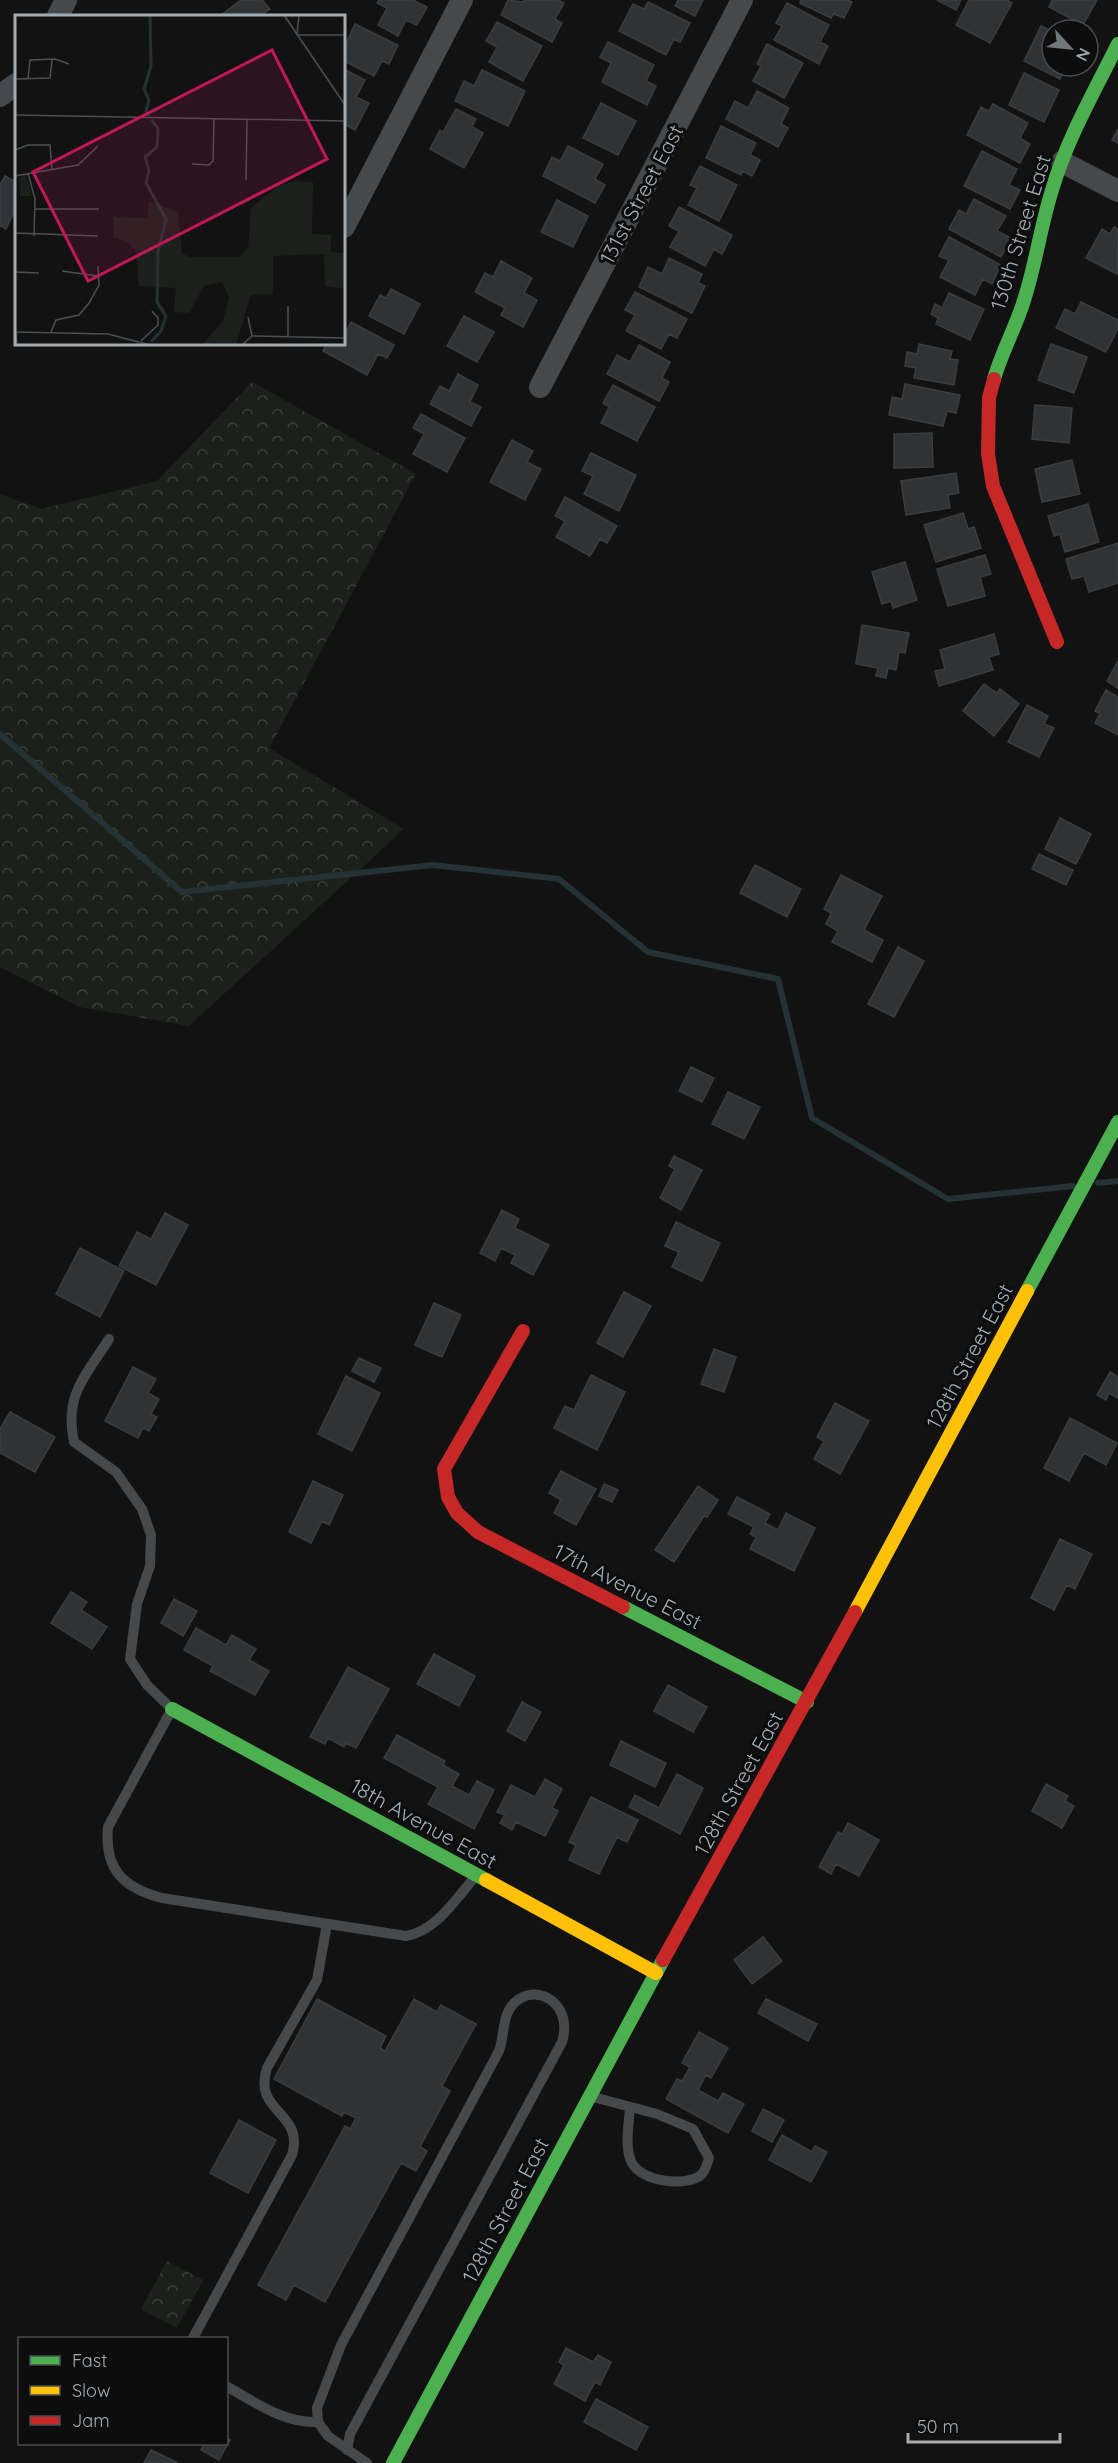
<svg xmlns="http://www.w3.org/2000/svg" width="1118" height="2463" font-family="Quicksand,sans-serif">
  <style>
    .forest { fill: url(#forest-crowns) }
    .lines { fill: none; stroke-linecap: round; stroke-linejoin: round }
    .stream { stroke: #253235; stroke-width: 6 }
    .building { fill: #313233; stroke: #3a3d3f; stroke-width: 1.5 }
    .lane { stroke: #46494b; stroke-width: 10 }
    .street { stroke: #46494b; stroke-width: 22 }
    .fast { stroke: #4caf50; stroke-width: 14 }
    .slow { stroke: #ffc107; stroke-width: 14 }
    .jam { stroke: #c62828; stroke-width: 14 }
    .labels { text-anchor: middle; dominant-baseline: central; stroke-width: 6; stroke-linejoin: round; paint-order: stroke }
    .street-label { font-size: 21px; fill: #a2adb5; stroke: #0d0d0e }
    .inset-river { fill: none; stroke: #253235; stroke-width: 3 }
    .inset-road { fill: none; stroke: #4c5053; stroke-width: 1.5 }
    .view { fill: #c2185b; fill-opacity: 0.15; stroke: #c2185b; stroke-width: 3 }
    .inset-edge { fill: none; stroke: #a2adb5; stroke-width: 3 }
  </style>
  <defs>
    <pattern id="forest-crowns" width="20" height="18" patternUnits="userSpaceOnUse" patternTransform="scale(1.5)"><rect width="20" height="18" fill="#1b211a"/><path d="M2 6a3 3 0 1 1 6 0M12 15a3 3 0 1 1 6 0" fill="none" stroke="#393f39"/></pattern>
  </defs>
  <rect width="100%" height="100%" fill="#121212"/>
  <path class="forest" d="M252,382L416,474L269,748L404,829L189,1026L80,1007L0,967V494L41,509L157,481Z
    M167,2261L203,2280L177,2328L141,2309Z"/>
  <g class="lines">
    <path class="stream" d="M0,734L182,892L433,865L559,879L648,952L778,979L812,1118L948,1199L1073,1186
      M1098,1183L1118,1181"/>
  </g>
  <path class="building" d="M241,0H262L270,9L264,13L267,16H220Z
    M379,0H413L427,7L417,25L406,20L398,36L378,25L387,8L377,3Z
    M508,0L523,2L524,0H558L564,3L555,19L562,23L552,42L501,15Z
    M678,0H703L695,16L675,6Z
    M801,0H847L852,2L844,18L834,14L831,18L800,3Z
    M937,0H961L956,10Z
    M969,0H1007L1012,3L990,43L956,25Z
    M1052,0H1097L1083,25L1049,7Z
    M648,2L690,23L680,42L674,39L666,55L619,31L633,4L644,9Z
    M787,3L829,25L820,42L828,46L819,64L774,40L782,26L776,23Z
    M497,22L542,46L523,81L489,62L497,47L486,41Z
    M355,24L398,45L389,64L382,61L374,76L344,61V48Z
    M1041,26L1052,31V66H1066L1060,79L1024,61Z
    M608,42L654,65L646,81L656,86L647,105L602,82L611,63L600,57Z
    M767,44L803,63L784,98L753,81L761,66L757,64Z
    M344,69L365,80L356,97L369,103L355,130L344,124Z
    M482,70L525,91L508,126L455,101L464,81L474,86Z
    M1024,73L1059,90L1044,122L1009,105Z
    M757,91L789,108L781,124L788,128L778,147L726,119L735,101L748,108Z
    M601,103L636,121L618,155L583,138Z
    M993,104L1028,123L1020,138L1030,144L1020,163L967,135L981,107L989,111Z
    M456,109L476,119L472,127L483,133L464,168L430,149L440,130L443,132Z
    M721,126L756,143L750,155L760,160L752,176L742,171L741,175L706,158Z
    M1118,129V143L1112,140Z
    M568,146L603,164L595,179L605,185L595,203L543,176L552,157L560,161Z
    M982,151L1017,169L1009,185L1020,190L1010,209L964,186Z
    M700,166L737,185L719,221L688,205L697,188L690,185Z
    M5,176L16,182V207L6,229L0,226V185Z
    M974,199L1006,216L997,231L1011,238L1001,257L949,229L959,210L966,214Z
    M557,200L588,216L573,247L541,232Z
    M679,207L732,235L722,254L714,249L705,266L670,247L679,231L669,226Z
    M1114,227L1118,229L1117,274L1086,258L1102,229L1110,234Z
    M949,237L1001,265L992,284L983,279L975,295L940,277L949,260L939,256Z
    M669,258L702,274L698,283L705,286L692,313L639,287L648,267L662,274Z
    M501,261L532,278L524,293L537,300L523,327L501,315L505,308L475,292L485,273L493,277Z
    M391,289L420,304L404,334L369,316L380,295L386,298Z
    M635,292L687,319L677,338L669,334L661,349L626,331L635,315L625,310Z
    M949,293L984,309L970,340L936,324L938,318L931,314L935,304L942,308Z
    M1081,302L1118,320V328L1106,352L1056,328L1065,309L1075,314Z
    M464,316L494,332L477,362L447,346Z
    M351,322L394,345L387,358L378,354L367,375L323,351L326,344H344V336Z
    M919,344L952,351L950,359L958,360L954,385L914,378L916,368L905,366L907,352L917,354Z
    M1051,344L1087,357L1074,393L1038,380Z
    M639,345L670,362L662,378L669,382L659,401L607,374L617,355L630,362Z
    M458,374L478,385L470,402L481,407L471,426L430,404L440,386L449,391Z
    M905,384L960,395L956,413L947,411L943,426L889,415L892,397L902,399Z
    M613,385L655,407L637,441L601,423L609,407L603,403Z
    M1035,405L1072,408L1069,443L1032,439Z
    M421,414L465,438L447,472L413,454L424,434L413,428Z
    M932,433L933,467L894,468V434Z
    M512,440L533,451L527,462L541,469L525,500L490,482Z
    M591,453L636,475L619,511L584,494L593,476L582,471Z
    M1072,460L1080,494L1042,502L1035,469Z
    M956,473L959,493L948,495L950,508L906,515L901,481Z
    M565,497L617,526L607,543L600,539L590,556L556,537L565,521L555,516Z
    M1088,504L1099,542L1065,552L1060,534L1054,536L1048,516Z
    M963,513L968,529L974,527L981,548L936,562L924,525Z
    M1118,543V583L1089,592L1084,576L1072,579L1066,559Z
    M985,555L991,574L980,577L985,596L948,606L937,569Z
    M905,562L917,600L893,608L891,601L882,604L872,572Z
    M862,625L909,633L905,653L899,652L896,670L888,668L886,678L876,676L878,668L856,664Z
    M994,634L999,654L989,657L993,670L939,686L935,671L945,669L940,650Z
    M1118,661V688L1107,681Z
    M984,684L997,693L1000,689L1019,704L994,736L963,711Z
    M1106,690L1118,697V735L1095,723L1100,714L1095,711Z
    M1027,705L1048,716L1044,724L1054,728L1039,757L1008,742Z
    M1060,818L1091,834L1076,864L1045,849Z
    M1039,854L1073,870L1066,885L1032,869Z
    M755,865L801,889L787,917L740,893Z
    M841,875L882,896L864,930L883,940L872,962L832,942L838,931L826,924L831,913L824,909Z
    M898,947L924,961L894,1017L868,1004Z
    M691,1067L714,1078L702,1102L679,1091Z
    M728,1092L760,1107L744,1139L712,1124Z
    M674,1156L702,1170L681,1210L660,1198L675,1169L669,1166Z
    M502,1210L519,1219L515,1228L549,1245L533,1275L511,1263L515,1255L501,1248L495,1261L480,1253Z
    M165,1213L188,1225L156,1285L119,1266L137,1232L151,1239Z
    M676,1222L720,1243L702,1281L672,1267L679,1252L665,1246Z
    M80,1248L124,1271L100,1317L56,1294Z
    M624,1292L651,1306L623,1357L597,1343Z
    M434,1303L461,1315L442,1357L415,1345Z
    M714,1349L736,1357L724,1392L701,1384Z
    M359,1358L381,1368L374,1382L352,1371Z
    M133,1367L156,1379L148,1393L159,1399L151,1414L157,1417L149,1431L143,1428L138,1438L105,1421Z
    M1110,1372L1118,1377V1398L1109,1393L1106,1400L1097,1395Z
    M591,1375L625,1392L597,1450L554,1428L565,1406L574,1410Z
    M346,1376L380,1393L352,1451L318,1434Z
    M835,1403L869,1421L840,1474L814,1459L824,1441L817,1437Z
    M10,1412L55,1437L35,1472L0,1453V1429Z
    M1070,1418L1117,1443L1106,1465L1084,1453L1069,1481L1044,1468Z
    M561,1471L596,1489L576,1525L554,1513L561,1500L549,1493Z
    M313,1481L343,1495L329,1525L322,1521L311,1543L289,1532Z
    M604,1484L618,1490L612,1502L599,1496Z
    M698,1486L718,1500L707,1517L704,1516L674,1562L655,1550Z
    M737,1497L770,1514L765,1523L778,1530L786,1513L815,1528L794,1571L750,1549L756,1537L750,1534L754,1527L728,1514Z
    M1060,1539L1092,1554L1075,1589L1067,1585L1054,1610L1031,1598Z
    M71,1592L87,1602L81,1610L107,1627L92,1649L51,1623Z
    M174,1599L197,1611L183,1636L161,1623Z
    M196,1628L226,1645L232,1635L256,1649L249,1660L269,1671L255,1695L210,1671L213,1666L184,1650Z
    M434,1654L475,1676L459,1706L417,1684Z
    M348,1667L389,1689L356,1748L346,1743L344,1747L328,1738L325,1744L310,1737Z
    M668,1685L707,1707L693,1732L654,1711Z
    M522,1702L541,1712L525,1741L507,1731Z
    M397,1735L445,1761L443,1765L459,1774L452,1786L469,1795L477,1781L494,1790L474,1829L428,1804L438,1787L384,1758Z
    M621,1741L666,1763L655,1787L610,1765Z
    M677,1774L703,1788L680,1834L629,1807L635,1795L659,1808Z
    M545,1779L562,1789L552,1808L558,1811L545,1836L516,1822L512,1830L500,1823L505,1815L497,1812L511,1785L535,1797Z
    M1046,1784L1068,1796L1065,1801L1074,1806L1062,1828L1032,1811Z
    M591,1797L638,1820L627,1842L617,1837L599,1874L569,1860L576,1845L569,1842Z
    M848,1823L879,1840L859,1876L836,1864L831,1874L819,1867L838,1832L842,1834Z
    M763,1937L782,1961L752,1984L734,1960Z
    M317,1999L386,2036L380,2048L385,2051L414,1999L437,2012L441,2005L476,2024L442,2086L450,2091L420,2147L427,2151L416,2171L401,2163L325,2302L294,2285L286,2300L258,2285L345,2126L350,2129L356,2118L344,2112L342,2116L274,2079Z
    M766,1999L817,2024L808,2041L758,2013Z
    M699,2032L728,2048L711,2078L706,2075L698,2090L718,2101L723,2093L744,2104L728,2133L666,2099L677,2079L682,2081L690,2067L682,2063Z
    M763,2109L784,2120L772,2142L752,2131Z
    M239,2120L276,2140L248,2193L210,2173Z
    M782,2135L812,2152L815,2146L827,2152L811,2182L769,2160Z
    M566,2348L593,2362L598,2355L611,2362L600,2385L595,2382L585,2401L554,2384L564,2365L559,2362Z
    M596,2399L648,2427L636,2450L584,2422Z
    M226,2438L230,2440L219,2460L201,2450L204,2444H226Z
    M151,2450L178,2463H144Z"/>
  <g class="lines">
    <path class="lane" d="M109,1339C85,1377 64,1395 74,1442L116,1472L142,1509L151,1535L150,1566L137,1604L130,1659L147,1685L172,1709L108,1827C104,1869 123,1888 162,1898L406,1936C436,1931 455,1900 474,1878
      M593,2097L657,2114L693,2129L709,2158C707,2164 706,2170 701,2175C686,2187 642,2182 632,2163C624,2148 629,2124 630,2107
      M193,2338L292,2155C305,2111 252,2113 267,2068L317,1980L327,1924
      M226,2386C255,2402 284,2424 318,2422
      M347,2450L350,2434L562,2042C575,1999 528,1978 509,2010C502,2022 504,2038 499,2051L341,2345L317,2408L318,2422L328,2436L367,2463"/>
    <path class="street" d="M58,16L66,0
      M0,96L16,84
      M1062,162L1118,191
      M344,227L462,0
      M540,387L742,0"/>
    <path class="fast" d="M994,379C1002,351 1017,325 1025,297C1036,262 1041,225 1052,190C1067,139 1094,92 1118,44
      M1027,1291L1118,1122
      M623,1607L807,1702
      M172,1709L486,1880
      M393,2463L663,1960"/>
    <path class="slow" d="M855,1612L1027,1291
      M486,1880L656,1973"/>
    <path class="jam" d="M994,379L989,398L988,454L993,486L1057,642
      M523,1331L444,1469L448,1497L457,1513L478,1532L623,1607
      M663,1960L855,1612"/>
  </g>
  <g class="labels">
    <g class="street-label">
      <text transform="translate(641 194) rotate(-62)">131st Street East</text>
      <text transform="translate(1020 232) rotate(-73)">130th Street East</text>
      <text transform="translate(969 1356) rotate(-62)">128th Street East</text>
      <text transform="translate(628 1586) rotate(27)">17th Avenue East</text>
      <text transform="translate(738 1783) rotate(-61)">128th Street East</text>
      <text transform="translate(424 1823) rotate(29)">18th Avenue East</text>
      <text transform="translate(505 2210) rotate(-62)">128th Street East</text>
    </g>
  </g>
  <g transform="translate(15 15)">
    <rect width="330" height="330" fill="#121212"/>
    <path d="M11,160L17,181H5L4,162ZM282,166L298,167L297,219L316,220V237L330,238V274L310,271L309,239L258,241V279L236,280L221,330H187L208,306L214,282L207,267L189,271L174,298L159,297L161,273L124,271L121,237L112,227L98,222L99,202L132,203L134,186L163,197L167,238L174,242H224L233,233L236,193L264,170Z" fill="#1b211a"/>
    <path class="inset-river" d="M134,101L131,96L134,85L129,74L136,51L135,0M136,327L146,316L151,301L142,287L143,237L151,204L131,168L134,156L130,142L142,132L143,114L137,105"/>
    <path class="inset-road" d="M269,0L330,90M284,0L282,20H330M0,64L35,63L37,45M13,64L15,45L40,44L54,49M0,100L330,106M0,135L13,130H35L37,155M177,149L194,150L198,146L199,103M13,158L20,184L19,221M0,161L63,150L83,131M231,165L232,105M20,194H84M0,218L83,221M47,256L83,261M0,257L24,258M233,302L237,321M0,309L2,330M0,317L93,319L135,330M36,317L41,305L64,300L74,288L84,270L83,251M273,322V291M126,326L143,310V303L137,296M227,330L237,321L330,323"/>
    <path class="view" d="M257,35L312,144L73,266L18,157Z"/>
    <rect width="330" height="330" class="inset-edge"/>
  </g>
  <rect x="18" y="2337" width="210" height="108" fill="#0d0d0e" stroke="#494d51" stroke-width="1.5"/>
  <rect x="30" y="2356" width="30" height="9" fill="#4caf50" stroke="#494d51" stroke-width="1.5"/>
  <text x="72" y="2367" font-size="18" fill="#a2adb5">Fast</text>
  <rect x="30" y="2386" width="30" height="9" fill="#ffc107" stroke="#494d51" stroke-width="1.5"/>
  <text x="72" y="2397" font-size="18" fill="#a2adb5">Slow</text>
  <rect x="30" y="2416" width="30" height="9" fill="#c62828" stroke="#494d51" stroke-width="1.5"/>
  <text x="72" y="2427" font-size="18" fill="#a2adb5">Jam</text>
  <g transform="translate(1070 48) rotate(117)"><circle r="28" fill="#0d0d0e" stroke="#494d51" stroke-width="1.5"/>
  <path d="M0-4.5L10 22L0 15L-10 22Z" fill="#70777c"/>
  <text y="-9" font-size="16" font-weight="bold" text-anchor="middle" fill="#a2adb5">N</text>
  </g>
  <path d="M908 2433v9h152v-9" fill="none" stroke="#a2adb5" stroke-width="3"/>
  <text x="917" y="2433" font-size="18" fill="#a2adb5" stroke="#0d0d0e" stroke-width="4.5" paint-order="stroke">50 m</text>
</svg>
